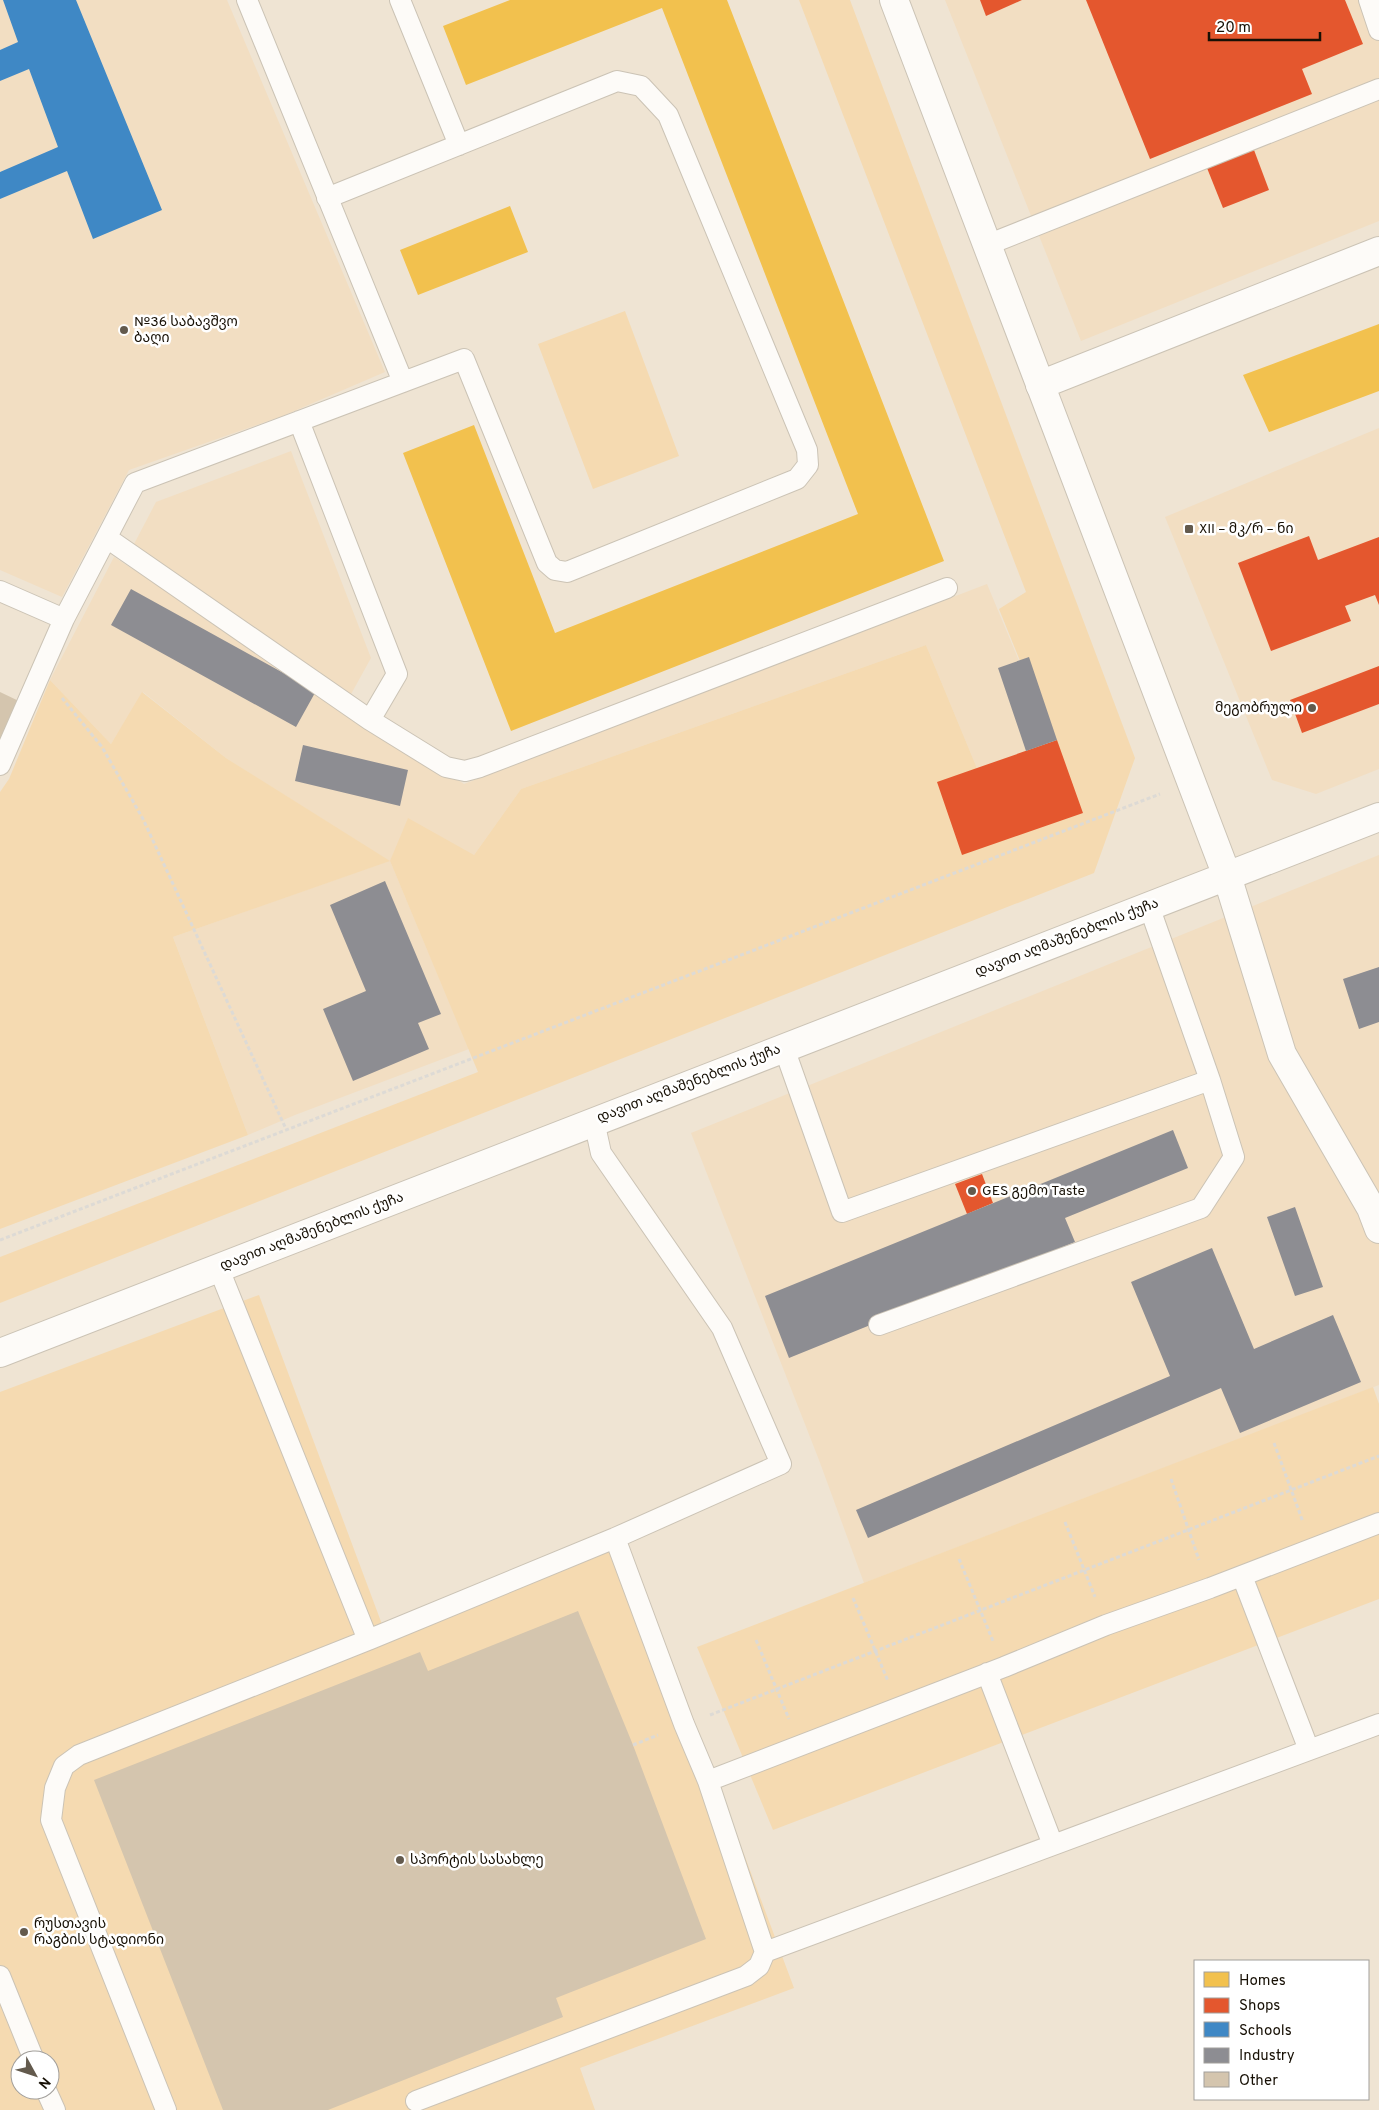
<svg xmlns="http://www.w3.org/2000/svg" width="1379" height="2110" font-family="Overpass,'Noto Sans Georgian',sans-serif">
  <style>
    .built { fill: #f2dec2 }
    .green { fill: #f5dab1; fill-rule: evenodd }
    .homes { fill: #f2c14e }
    .shops { fill: #e4572e }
    .schools { fill: #3f88c5 }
    .industry { fill: #8d8d92 }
    .building { fill: #d4c5ae }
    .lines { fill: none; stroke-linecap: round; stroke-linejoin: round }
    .lane-casing { stroke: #cbc3b5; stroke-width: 22 }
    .street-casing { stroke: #cbc3b5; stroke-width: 30 }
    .secondary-casing { stroke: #cbc3b5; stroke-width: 30 }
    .path { stroke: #dddad5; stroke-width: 3; stroke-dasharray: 4 2.5; stroke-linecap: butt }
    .lane { stroke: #fdfbf8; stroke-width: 20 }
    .street { stroke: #fdfbf8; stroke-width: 28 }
    .secondary { stroke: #fdfbf8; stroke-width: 28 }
    .poi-dot { fill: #635a4d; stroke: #fff; stroke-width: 2 }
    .labels { text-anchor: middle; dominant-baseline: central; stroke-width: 5; stroke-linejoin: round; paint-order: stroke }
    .poi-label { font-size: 14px; fill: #171005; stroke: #fff; text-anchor: start }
    .street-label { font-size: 14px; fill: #171005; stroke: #fff }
  </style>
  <rect width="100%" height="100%" fill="#efe4d3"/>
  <path class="built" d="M0,0H227L385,372L285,415L129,470L62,597L0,570Z
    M945,0H1379V221L1081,341Z
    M1379,428V769L1316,794L1272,780L1165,517Z
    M291,451L371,658L350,696L133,546L156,502Z
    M114,557L464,784L987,584L1054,745L979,773L926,645L521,789L474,855L390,861L469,1049L295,1115L248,1135L173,937L389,861L226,758L143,692L111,744L50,680Z
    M1379,855V1385L864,1583L819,1460L691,1133Z"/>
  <path class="green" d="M799,0H850L1135,758L1094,873L0,1303V1257L478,1072L390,861L173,937L248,1135L0,1229V792L9,779L50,680L111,744L142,692L226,758L390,861L408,818L474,855L521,789L926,645L979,773L1054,745L999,609L1026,592Z
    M625,311L679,456L593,489L538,344Z
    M259,1295L386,1635L628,1544L794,1988L580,2068L595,2110H0V1392ZM20,2060H50V2090H20Z
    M1373,1387L1379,1404V1599L773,1830L697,1647Z"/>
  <path class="homes" d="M510,0H727L944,561L511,731L403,453L474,425L555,633L858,514L662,8L466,85L443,26Z
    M510,206L528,252L418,295L400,250Z
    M1379,324V391L1269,432L1243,375Z"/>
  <path class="shops" d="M980,0H1022L986,16Z
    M1086,0H1345L1363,44L1302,69L1312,94L1150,159Z
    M1254,150L1269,190L1223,208L1207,168Z
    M1309,536L1318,560L1379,537V605L1375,595L1345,606L1351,621L1271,651L1238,563Z
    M1379,666V704L1302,733L1290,700Z
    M1057,740L1083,813L962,855L937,782Z
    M982,1174L993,1203L967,1214L955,1184Z"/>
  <path class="schools" d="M3,0H76L162,210L93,239L67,171L0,199V172L58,147L29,69L0,81V50L18,42Z"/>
  <path class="industry" d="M131,589L316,691L296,727L111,625Z
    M1029,657L1057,740L1026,751L998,668Z
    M303,745L408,770L400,806L295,781Z
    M385,881L441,1014L418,1023L429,1049L353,1081L323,1009L366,991L330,905Z
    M1379,967V1022L1359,1029L1343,979Z
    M1173,1130L1188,1168L1065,1218L1075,1242L789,1358L765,1296Z
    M1295,1207L1323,1287L1295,1296L1267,1217Z
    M1212,1248L1254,1349L1333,1315L1361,1382L1240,1433L1221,1388L868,1538L856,1510L1170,1376L1131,1282Z"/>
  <path class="building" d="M0,692L23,703L0,749Z
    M578,1611L633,1745L706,1939L556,1998L563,2017L328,2110H223L94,1780L420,1652L428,1671Z"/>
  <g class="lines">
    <defs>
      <path id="lane" d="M247,0L403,382
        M400,0L459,145
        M1369,0L1379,30
        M987,245L1379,89
        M299,421L397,674L370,720
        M107,538L370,720L446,767L465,771L480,767L947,588
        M0,591L64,619
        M0,765L64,619L135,483L464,359L547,563L555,570L567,572L797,479L808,465L807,450L668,115L641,86L617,81L327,198
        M784,1048L842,1212L1210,1080L1149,906
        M594,1121L601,1153L722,1328L781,1464L615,1538
        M219,1269L368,1640L615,1538L684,1724L708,1781L765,1952L759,1966L746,1976L416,2101
        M879,1325L1201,1208L1234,1157L1210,1080
        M1242,1576L1309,1750
        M987,1673L1053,1845
        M708,1781L1004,1667L1106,1625L1210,1588L1379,1523
        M765,1952L1379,1724
        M0,1976L34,2060
        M46,2090L55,2110
        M166,2110L51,1820L55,1788L64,1766L79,1755L368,1640"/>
      <path id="street" d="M1040,385L1379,251
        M1227,876L1282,1054L1371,1208L1379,1229"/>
      <path id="secondary" d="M894,0L1227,876
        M0,1353L1379,817"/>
    </defs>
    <use href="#lane" class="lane-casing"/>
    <use href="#street" class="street-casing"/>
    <use href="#secondary" class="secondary-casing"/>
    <path class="path" d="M62,698L102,747L143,819L286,1129
      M0,1240L1160,794
      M1274,1443L1303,1522
      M1171,1479L1199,1560
      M1065,1522L1095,1597
      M959,1559L993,1641
      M853,1598L888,1681
      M756,1640L789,1719
      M710,1715L1379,1456
      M633,1745L658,1735"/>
    <use href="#lane" class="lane"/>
    <use href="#street" class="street"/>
    <use href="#secondary" class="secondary"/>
  </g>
  <g class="poi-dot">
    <circle cx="124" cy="330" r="5"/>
    <rect x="1184" y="524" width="10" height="10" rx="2.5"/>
    <circle cx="1312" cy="708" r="5"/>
    <circle cx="972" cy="1191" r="5"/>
    <circle cx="400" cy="1860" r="5"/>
    <circle cx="24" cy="1932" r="5"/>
  </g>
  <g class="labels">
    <g class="poi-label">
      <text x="134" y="322">№36 საბავშვო<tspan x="134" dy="16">ბაღი</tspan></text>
      <text x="1199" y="529">XII – მკ/რ – ნი</text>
      <text x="1302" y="708" text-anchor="end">მეგობრული</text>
      <text x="982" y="1191">GES გემო Taste</text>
      <text x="410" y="1860">სპორტის სასახლე</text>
      <text x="34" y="1924">რუსთავის<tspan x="34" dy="16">რაგბის სტადიონი</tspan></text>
    </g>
    <g class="street-label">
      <text transform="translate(1067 938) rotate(-21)">დავით აღმაშენებლის ქუჩა</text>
      <text transform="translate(689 1084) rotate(-21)">დავით აღმაშენებლის ქუჩა</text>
      <text transform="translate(312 1232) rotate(-21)">დავით აღმაშენებლის ქუჩა</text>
    </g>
  </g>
  <rect x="1194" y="1960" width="175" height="140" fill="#ffffff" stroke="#a29f9b"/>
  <rect x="1204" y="1972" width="25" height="15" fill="#f2c14e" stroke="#a29f9b"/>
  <text x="1239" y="1985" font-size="15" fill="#171005">Homes</text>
  <rect x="1204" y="1998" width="25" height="15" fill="#e4572e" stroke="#a29f9b"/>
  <text x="1239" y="2010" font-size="15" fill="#171005">Shops</text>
  <rect x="1204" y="2022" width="25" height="15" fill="#3f88c5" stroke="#a29f9b"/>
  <text x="1239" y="2035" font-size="15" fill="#171005">Schools</text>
  <rect x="1204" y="2048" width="25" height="15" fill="#8d8d92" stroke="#a29f9b"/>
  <text x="1239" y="2060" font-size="15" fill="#171005">Industry</text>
  <rect x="1204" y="2072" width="25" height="15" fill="#d4c5ae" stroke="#a29f9b"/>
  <text x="1239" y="2085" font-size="15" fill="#171005">Other</text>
  <g transform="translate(35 2075) rotate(130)"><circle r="24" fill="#ffffff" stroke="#a29f9b"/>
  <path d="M0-4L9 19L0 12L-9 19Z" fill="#635a4d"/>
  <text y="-8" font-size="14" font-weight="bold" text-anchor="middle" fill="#171005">N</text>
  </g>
  <path d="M1209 32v8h111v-8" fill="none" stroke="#171005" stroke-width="2.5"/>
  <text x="1216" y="32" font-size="15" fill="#171005" stroke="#ffffff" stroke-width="4" paint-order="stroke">20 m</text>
</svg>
